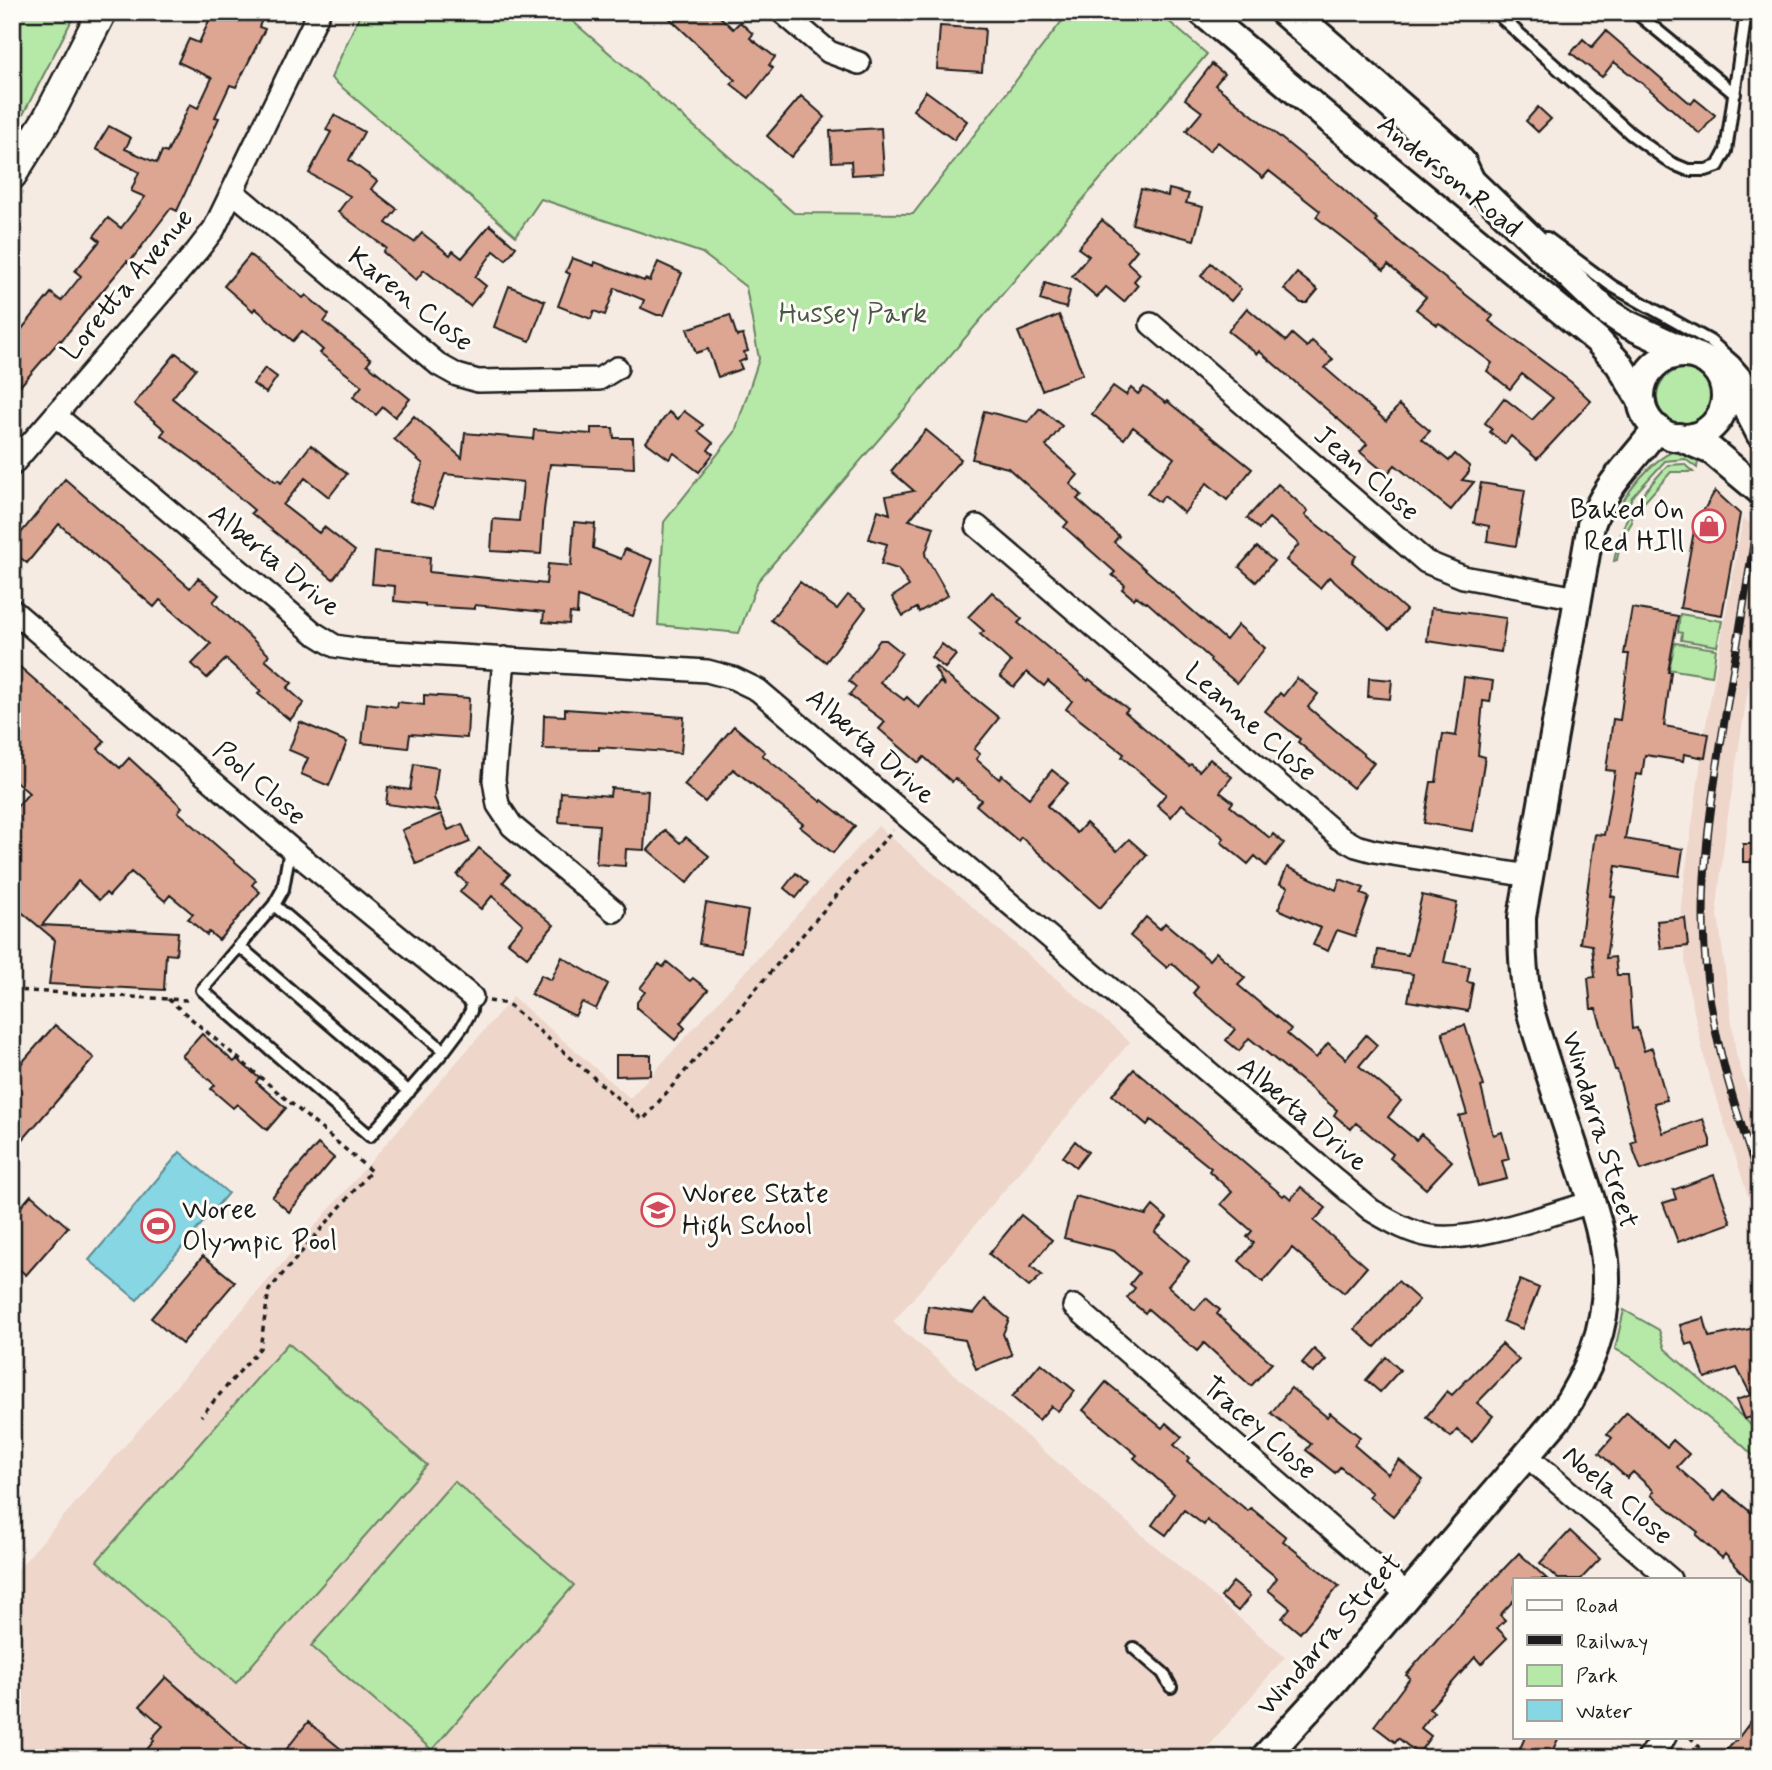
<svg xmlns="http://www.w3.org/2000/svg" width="1772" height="1770" font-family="Mynerve,sans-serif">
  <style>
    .built { fill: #eed6cb }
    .green { fill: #b6e8a8; stroke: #698262; stroke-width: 2 }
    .water { fill: #87d6e4; stroke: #5c8c94; stroke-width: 2 }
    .building { fill: #dca693; stroke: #1c1c1c; stroke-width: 2 }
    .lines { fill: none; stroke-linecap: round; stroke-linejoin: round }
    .service-casing { stroke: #1c1c1c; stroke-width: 16 }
    .minor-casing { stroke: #1c1c1c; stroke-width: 26 }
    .tertiary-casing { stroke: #1c1c1c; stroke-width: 32 }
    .secondary-casing { stroke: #1c1c1c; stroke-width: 33 }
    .path { stroke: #1c1c1c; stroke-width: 3.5; stroke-dasharray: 5 5; stroke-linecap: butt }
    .service { stroke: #fdfcf7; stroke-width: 10 }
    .minor { stroke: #fdfcf7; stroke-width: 21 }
    .tertiary { stroke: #fdfcf7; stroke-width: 26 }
    .secondary { stroke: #fdfcf7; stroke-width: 28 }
    .rail-casing { stroke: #1c1c1c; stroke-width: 8 }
    .rail { stroke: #fdfcf7; stroke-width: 5; stroke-dasharray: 16; stroke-linecap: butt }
    .labels { text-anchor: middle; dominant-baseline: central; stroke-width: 6; stroke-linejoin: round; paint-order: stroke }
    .street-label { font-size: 28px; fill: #1c1c1c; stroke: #fdfcf7 }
    .park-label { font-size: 28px; fill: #4a5946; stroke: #fdfcf7 }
    .poi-label { font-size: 28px; fill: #1c1c1c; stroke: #fdfcf7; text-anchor: start }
  </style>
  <rect width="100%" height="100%" fill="#f6ebe3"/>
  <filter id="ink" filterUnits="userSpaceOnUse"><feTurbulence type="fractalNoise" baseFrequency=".0143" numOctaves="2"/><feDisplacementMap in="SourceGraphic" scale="14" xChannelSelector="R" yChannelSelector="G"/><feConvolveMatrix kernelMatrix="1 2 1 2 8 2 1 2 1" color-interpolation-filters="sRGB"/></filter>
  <g filter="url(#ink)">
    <path class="built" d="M1743,518L1760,532V615L1726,828L1717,907L1736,1054L1760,1128V1233L1707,1070L1687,981L1681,904L1706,724Z
      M878,826L1130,1042L893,1322L1285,1657L1199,1758H12V1576L513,997L630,1098Z"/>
    <path class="green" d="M12,12H76L12,136Z
      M361,12H562L794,213L913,214L1069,12H1158L1207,54L758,581L739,633L658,625L664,522L735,432L759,359L746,287L702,253L541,199L516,236L331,78Z
      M1657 397a28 28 0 1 1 56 0a28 28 0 1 1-56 0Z
      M1674,451L1688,452L1698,460L1697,468L1685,459L1665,461L1632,497L1625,514L1616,513C1628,491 1650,461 1674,451Z
      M1684,464L1693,472H1671L1631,517L1632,522L1621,540L1617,560L1614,561C1622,515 1638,498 1668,465Z
      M1680,614L1722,621L1717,646L1681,640L1682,633L1678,632Z
      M1675,643L1716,649L1712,676L1636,664V661L1670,665Z
      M1624,1310L1659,1330L1665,1349L1747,1421L1760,1435V1462L1741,1444L1631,1357L1615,1349Z
      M288,1343L427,1465L236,1683L97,1561Z
      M454,1481L574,1585L432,1750L311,1646Z"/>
    <path class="water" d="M180,1152L228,1193L137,1300L89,1260Z"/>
    <path class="building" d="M213,12H265L259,27L265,29L236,87L230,85L215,117L219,118L177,211L171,208L129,263L127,261L61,341L60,340L21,385L12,377V341L51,293L61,301L81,276L75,271L100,241L94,236L108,218L121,228L145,197L131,191L139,172L96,149L101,139L109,126L131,138L125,149L157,163L162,151L167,153L190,104L198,108L212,78L178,62L189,39L199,43Z
      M663,12H715L733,29L740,22L753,34L750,38L775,57L769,65L773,68L749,98L731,84L735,80Z
      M940,26L985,29L982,72L937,69Z
      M1606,31L1691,104L1695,99L1715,115L1700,134L1648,88L1614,62L1602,77L1571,53L1583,39L1592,47Z
      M1212,64L1224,74L1215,85L1333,180L1377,219L1375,221L1419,258L1493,316L1489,321L1571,382L1591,401L1537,459L1511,436L1505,444L1490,432L1492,429L1485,423L1504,398L1532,420L1553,398L1522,374L1510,389L1487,371L1492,363L1439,323L1437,325L1416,309L1426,297L1388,265L1384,270L1316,217L1320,211L1269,171L1263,178L1218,142L1209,151L1186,131L1202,112L1185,99Z
      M926,91L967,121L954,140L913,110Z
      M801,96L825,117L791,157L767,136Z
      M1538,107L1551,119L1538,132L1526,121Z
      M334,115L364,132L349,160L377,181L371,189L397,209L386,223L414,242L422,233L450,255L453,251L462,258L490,225L516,247L506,260L494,251L475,277L486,286L470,306L424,270L416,280L397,264L383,252L386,248L338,212L350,196L309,173L331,132L326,130Z
      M881,128L884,173L852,175L851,161L832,162L830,131Z
      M1141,189L1168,196L1169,189L1189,194L1186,203L1203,207L1194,240L1132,224Z
      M1102,220L1137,250L1127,262L1140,274L1134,281L1138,285L1124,302L1106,287L1097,297L1072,276L1089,256L1078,248Z
      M250,255L303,298L306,295L329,315L324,322L371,359L367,364L410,399L395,417L383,407L376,415L353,397L362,386L320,353L323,350L302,331L293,341L255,308L253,311L224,286Z
      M572,258L594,266L595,262L644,281L645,279L650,281L658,262L682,273L664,315H657L641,308L644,300L615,288L605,315L594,311L591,319L558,306L570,274L566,272Z
      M1211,263L1241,289L1231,301L1201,276Z
      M1297,273L1318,290L1307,303H1301L1284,289Z
      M1045,283L1070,291L1066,308L1040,300Z
      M509,286L545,301L530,341L494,327Z
      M1247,308L1286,341L1292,334L1307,347L1312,341L1333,359L1325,368L1386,421L1399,405L1430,431L1422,439L1449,461L1455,454L1469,466V472L1462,480L1474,482L1451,510L1395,465L1387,474L1360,452L1367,444L1259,351L1257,354L1228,331Z
      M730,315L737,336L743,335L748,351L744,352L746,359L739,362L742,369L718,377L708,349L696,353L687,329Z
      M1059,315L1083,374L1042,390L1018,332Z
      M176,353L196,369L172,398L276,482L278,480L281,483L311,445L347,474L329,497L305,478L283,505L319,533L324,527L355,551L333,579L251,513L254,510L201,465L161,435L165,430L134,404Z
      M265,368L277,377L266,393L253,384Z
      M1113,386L1126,395L1131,388L1138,394L1144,387L1166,403L1167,401L1252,469L1227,500L1207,483L1184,513L1164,496L1159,502L1147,493L1174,458L1133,427L1124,439L1092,414Z
      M1040,408L1062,426L1046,446L1078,475L1070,484L1082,495L1077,499L1119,536L1114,542L1226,640L1238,625L1265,648L1237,683L1210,661L1211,659L1147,602L1146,603L1136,596L1134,599L1122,589L1125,585L1112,575L1115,572L1064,527L1068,522L1008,468L972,459L984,411L1028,422Z
      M684,411L703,425L698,431L713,443L708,450L713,454L699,472L674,453L669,459L646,442L669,412L678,419Z
      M414,416L462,458L465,433L533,439L534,430L591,434V428H613L614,438H633L634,468L550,464L544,510L541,554L491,551L493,519L519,521L523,482L445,474L433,508L410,501L423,464L394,439Z
      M926,430L961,459L909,520L934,527L925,555L948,595L919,612L917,608L903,616L892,597L909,586L898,569L881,564L887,544L869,539L878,510L890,514L886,496L914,491L891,471Z
      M65,479L190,588L198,578L219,595L213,602L269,655L265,660L292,683L287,688L304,703L290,720L258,694L261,691L226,659L207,678L192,664L211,644L160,600L154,607L59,524L27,563L12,551V544Z
      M1481,483L1525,490L1516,546L1487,541L1489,526L1474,523Z
      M1278,484L1308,511L1305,515L1356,556L1352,562L1406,610L1389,630L1329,577L1320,588L1286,560L1299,544L1269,518L1259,529L1247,518Z
      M1715,491L1740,514L1722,615L1680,608L1695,525Z
      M574,522L595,524L593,548L621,559L625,549L653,560L633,616L578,597L577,614L570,613L569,624L543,622L544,612L475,605V609L425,606V604L394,601L395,586L372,584L375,552L430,557L429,572L546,584L548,564L571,566Z
      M1257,547L1274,561L1256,582L1239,567Z
      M800,582L837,609L848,595L866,608L826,662L771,620Z
      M992,592L1022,619L1018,623L1088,681L1089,679L1128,709L1125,712L1189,766L1191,764L1199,771L1210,759L1232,777L1220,792L1233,802L1230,806L1270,838L1273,834L1284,843L1266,866L1255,856L1248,864L1221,842L1224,838L1182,804L1171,817L1157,805L1166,794L1122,757L1124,754L1066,709L1072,701L1048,681L1044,686L1027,672L1014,687L1000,676L1011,662L980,634L984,631L968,617Z
      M1431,608L1506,618L1501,652L1427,641Z
      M1632,608L1678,616L1668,672H1671L1664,726L1709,734L1705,758L1684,754L1683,761L1645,755L1642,775L1636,774L1625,839L1683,849L1679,876L1616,866L1611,896L1615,897L1606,958L1615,957L1617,975H1628L1632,1029L1637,1028L1644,1051L1652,1048L1667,1100L1654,1103L1663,1133L1703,1119L1710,1140V1147L1641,1170L1631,1143L1636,1141L1617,1070H1615L1596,1009H1591L1588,978L1595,977L1592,945L1580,943L1595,834L1604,835L1615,771L1606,770L1613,719L1620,720L1629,654H1624Z
      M880,640H886L902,653L880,682L904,700L907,697L919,708L940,682L945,686L934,668L936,667L999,718L974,749L980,754L976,759L999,779L1002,775L1029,798L1052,770L1068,783L1047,806L1077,833L1086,823L1117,851L1129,839L1147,855L1100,908L1021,837L1018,841L976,805L981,800L955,778L952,782L924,757L919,763L879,729L885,722L849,695L856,687L849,681Z
      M942,644L956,655L945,668L931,657Z
      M12,660L105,741L98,749L120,768L129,758L182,807L178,812L256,880L252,885L260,892L219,940L209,932L207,935L188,919L193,914L170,895L165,901L131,872L109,896L106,893L99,900L78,881L42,925L178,932L176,955L166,954L164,990L49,984L55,940L12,904V812L29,793L12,778Z
      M1464,677L1493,681L1490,702L1483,701L1478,755L1485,757L1473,831L1424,823L1431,782H1436L1443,734L1456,736Z
      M1297,678L1318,694L1308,707L1374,763L1353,788L1298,742L1300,739L1265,711L1280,693L1283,696Z
      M1369,678L1392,680L1390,699L1368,697Z
      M424,695L469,698L467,738L410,734L408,748L362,743L367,703L397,707L398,702L424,705Z
      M565,709L684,717L681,753L599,747V750L543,749L544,715L565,716Z
      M300,722L347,742L329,786L301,774L308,758L289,750Z
      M734,726L765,752L762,755L821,802L822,800L855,826L833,853L800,827L803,824L733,769L705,802L684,785Z
      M414,764L438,768L434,798L440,811L386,804L388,787L410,790Z
      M611,788L648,791L644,850L626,849L625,866L596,864L599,825L559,822L561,792L610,796Z
      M441,814L448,830L462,824L470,842L416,864L402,830Z
      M665,830L680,843L686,837L709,856L687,883L648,850Z
      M1743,844H1760V862H1743Z
      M479,848L510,874L503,882L554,925L527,957L508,942L523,924L492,896L481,909L460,892L467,883L457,875Z
      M1287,867L1336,890L1340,879L1364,888L1361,894L1369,897L1355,936L1337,930L1328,951L1313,945L1321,928L1278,909L1288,887L1280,884Z
      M796,873L808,883L796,898L784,888Z
      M1422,895L1457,903L1444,962L1470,967L1467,982L1473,983L1468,1011L1408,1001L1413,974L1375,968L1378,950L1408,955Z
      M706,903L748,911L741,952L699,944Z
      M1146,917L1160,929L1165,923L1209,960L1216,952L1245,978L1238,985L1291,1029L1287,1034L1316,1058L1328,1043L1346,1059L1366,1035L1377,1045L1359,1066L1401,1101L1388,1117L1416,1140L1421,1134L1452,1161L1426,1189L1390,1158L1393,1154L1356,1123L1351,1129L1334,1115L1337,1110L1249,1038L1239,1051L1226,1040L1235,1029L1193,993L1198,987L1172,963L1167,968L1130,936Z
      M1685,918L1688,946L1661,949L1657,921Z
      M562,957L608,984L596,1009L582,1002L575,1016L531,994L541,975L551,980Z
      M667,962L690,981L693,978L708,990L680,1023L685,1028L675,1040L637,1008V1002L645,992L640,988L659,964L663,967Z
      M55,1025L94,1058L12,1152V1074Z
      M1465,1025L1484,1086L1481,1087L1493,1135L1502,1132L1509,1159L1502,1161L1507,1179L1478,1186L1459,1116L1467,1114L1442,1032Z
      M202,1034L234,1062L237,1059L259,1078L256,1082L286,1108L267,1130L237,1104L233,1108L211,1089L215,1085L182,1056Z
      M616,1055H651V1075L616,1076Z
      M1134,1069L1283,1196L1285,1194L1291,1199L1301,1187L1326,1208L1314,1221L1367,1267L1344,1293L1292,1248L1263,1282L1239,1261L1254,1243L1247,1237L1252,1231L1221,1204L1232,1192L1209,1171L1211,1168L1151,1120L1147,1125L1112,1095Z
      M1075,1141L1088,1152L1076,1167L1063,1157Z
      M318,1144L334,1158L289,1212L272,1197Z
      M1714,1175L1731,1223L1678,1242L1663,1203L1676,1199L1673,1190Z
      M31,1195L68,1227L26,1275L12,1263V1217Z
      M1075,1196L1146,1215L1153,1206L1167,1218L1155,1232L1189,1261L1168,1286L1195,1310L1206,1298L1220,1310L1217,1314L1272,1363L1251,1386L1204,1343L1197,1351L1148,1309L1145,1313L1127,1298L1135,1288L1130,1284L1139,1273L1114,1251L1064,1238Z
      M1021,1215L1052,1240L1031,1266L1042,1275L1029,1287L989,1254Z
      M203,1256L235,1282L182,1344L151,1318Z
      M1520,1280L1539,1288L1522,1329L1503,1321Z
      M1398,1281L1419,1300L1375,1347L1355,1329Z
      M985,1299L1009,1319L1003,1334L1012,1355L976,1369L965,1340L924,1334L928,1306L974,1313Z
      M1704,1318L1709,1337L1760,1327V1415L1744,1419L1736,1400L1751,1395L1737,1368L1705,1378L1693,1343L1686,1345L1680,1325Z
      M1502,1344L1519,1360L1477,1403L1493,1416L1472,1442L1457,1430L1451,1437L1426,1417L1447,1391L1452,1395Z
      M1314,1349L1326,1360L1313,1373L1302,1363Z
      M1386,1357L1400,1370L1380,1392L1366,1380Z
      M1041,1363L1075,1391L1058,1411L1051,1406L1039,1420L1012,1397Z
      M1106,1382L1162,1428L1166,1423L1182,1437L1174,1445L1189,1458L1187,1461L1248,1511L1251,1508L1286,1537L1283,1541L1339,1586L1300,1633L1282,1618L1290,1608L1268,1590L1277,1578L1207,1520L1204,1525L1184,1510L1166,1535L1152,1525L1174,1494L1134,1458L1137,1455L1083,1410Z
      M1291,1388L1327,1417L1330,1413L1360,1437L1354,1445L1388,1474L1399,1460L1423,1480L1393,1516L1369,1496L1372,1493L1340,1467L1335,1473L1306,1450L1311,1444L1271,1413Z
      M1627,1412L1667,1447L1673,1440L1689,1454L1677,1467L1715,1501L1724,1490L1760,1520V1592L1725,1554L1722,1558L1696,1535L1698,1532L1651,1495L1654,1491L1633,1472L1627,1478L1599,1453L1612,1438L1607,1434Z
      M1570,1531L1600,1559L1581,1579H1558L1540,1563Z
      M1519,1553L1547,1579H1515V1599L1500,1615L1505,1620L1497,1628L1507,1638L1481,1664L1475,1657L1429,1709L1434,1712L1421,1728L1431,1736L1418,1754L1398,1738L1395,1742L1374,1726L1410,1678L1406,1675L1446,1629Z
      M1233,1582L1250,1596L1238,1611L1221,1597Z
      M166,1677L258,1758H140L154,1741L152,1738L163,1726L140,1706Z
      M1760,1709V1758H1719L1739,1737Z
      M308,1722L352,1758H293L285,1751Z
      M1525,1737H1559L1549,1758H1516Z"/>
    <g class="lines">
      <defs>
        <path id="service" d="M1305,12L1457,144L1469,158L1477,175
          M1495,12L1631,134L1671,163L1688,170H1706L1718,166L1726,151L1746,12
          M1635,12L1735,94
          M1547,238L1612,286L1710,341L1734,362L1760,392
          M290,849L283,889L274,905L202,990L370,1136L444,1051L462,1027L471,1011L472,997
          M274,905L444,1051
          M239,946L409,1092
          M1134,1648L1163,1673L1171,1687"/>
        <path id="minor" d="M782,12L829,52L859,63
          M233,192L439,365L457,375L478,381L599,379L617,368
          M1151,324L1426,562L1463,577L1578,598
          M55,415L314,633L335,646L361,650L707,671L733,678L758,690L1371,1210C1390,1221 1408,1232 1430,1236C1471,1244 1550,1214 1592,1202
          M12,465L197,251L214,229L319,12
          M977,526L1340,837L1356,846L1374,851L1529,876
          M12,610L290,848L472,997
          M504,658L494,780L498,805L512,826L614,911
          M1074,1306L1407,1594
          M1527,1456L1670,1579
          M1648,1758L1665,1737"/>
        <path id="tertiary" d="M1202,12L1342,130L1597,340L1619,364L1642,402
          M1283,12L1415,127L1605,310L1625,323L1698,357
          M1641 396a42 42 0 1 1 84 0a42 42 0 1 1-84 0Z
          M1722,373L1741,397L1760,434
          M1679,437L1712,451L1760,491
          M1264,1758L1328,1688L1559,1417C1588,1375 1607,1329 1606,1278C1606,1241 1592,1203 1581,1169C1565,1119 1547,1068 1532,1017C1523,985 1522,950 1522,917L1591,525C1605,484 1632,463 1657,428"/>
        <path id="secondary" d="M12,175L47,119L102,12"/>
      </defs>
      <use href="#service" class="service-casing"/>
      <use href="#minor" class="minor-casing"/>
      <use href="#tertiary" class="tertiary-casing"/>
      <use href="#secondary" class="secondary-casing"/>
      <path class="path" d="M12,990L186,1000L191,997
        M168,999L371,1171L269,1290L260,1348L201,1416
        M489,1001L508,1004L643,1120L893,830
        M1690,1737L1710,1758"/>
      <use href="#service" class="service"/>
      <use href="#minor" class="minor"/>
      <use href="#tertiary" class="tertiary"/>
      <use href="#secondary" class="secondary"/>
      <defs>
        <path id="rail" d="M1760,506C1749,568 1740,631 1729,694C1713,788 1696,882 1707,978C1715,1049 1738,1115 1760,1183"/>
      </defs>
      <use href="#rail" class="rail-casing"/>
      <use href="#rail" class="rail"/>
    </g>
  </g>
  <defs>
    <symbol id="shop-ring" viewBox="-11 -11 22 22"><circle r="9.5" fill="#fdfcf7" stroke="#d1495b" stroke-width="1.5"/><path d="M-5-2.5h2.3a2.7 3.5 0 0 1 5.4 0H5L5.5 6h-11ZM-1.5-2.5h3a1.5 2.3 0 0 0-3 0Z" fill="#d1495b"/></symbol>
    <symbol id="school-ring" viewBox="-11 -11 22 22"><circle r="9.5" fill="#fdfcf7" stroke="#d1495b" stroke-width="1.5"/><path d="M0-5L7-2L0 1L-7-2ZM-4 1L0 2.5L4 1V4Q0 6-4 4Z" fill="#d1495b"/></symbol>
    <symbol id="stadium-ring" viewBox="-11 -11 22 22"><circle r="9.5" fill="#fdfcf7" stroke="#d1495b" stroke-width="1.5"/><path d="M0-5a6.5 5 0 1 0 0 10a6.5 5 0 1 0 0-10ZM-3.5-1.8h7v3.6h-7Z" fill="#d1495b"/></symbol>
  </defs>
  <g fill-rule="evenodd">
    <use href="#shop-ring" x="1690" y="507" width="38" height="38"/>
    <use href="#school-ring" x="639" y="1191" width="38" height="38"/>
    <use href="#stadium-ring" x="139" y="1207" width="38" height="38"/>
  </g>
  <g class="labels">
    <g class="street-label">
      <text transform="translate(1449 177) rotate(39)">Anderson Road</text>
      <text transform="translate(128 285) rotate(-50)">Loretta Avenue</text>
      <text transform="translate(410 300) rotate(38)">Karen Close</text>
      <text transform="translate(1366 474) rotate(41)">Jean Close</text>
      <text transform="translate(274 561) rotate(39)">Alberta Drive</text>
      <text transform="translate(1250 723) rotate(41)">Leanne Close</text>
      <text transform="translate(870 747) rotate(41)">Alberta Drive</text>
      <text transform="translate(259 784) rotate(41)">Pool Close</text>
      <text transform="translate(1302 1115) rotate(40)">Alberta Drive</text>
      <text transform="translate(1599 1130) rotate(73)">Windarra Street</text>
      <text transform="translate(1259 1429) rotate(41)">Tracey Close</text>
      <text transform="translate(1617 1496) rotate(41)">Noela Close</text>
      <text transform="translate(1330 1635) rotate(-49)">Windarra Street</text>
    </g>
    <g class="park-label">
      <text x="853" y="314">Hussey Park</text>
    </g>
    <g class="poi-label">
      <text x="1684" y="510" text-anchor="end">Baked On<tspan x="1684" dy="32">Red HIll</tspan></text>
      <text x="682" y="1194">Woree State<tspan x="682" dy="32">High School</tspan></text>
      <text x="182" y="1210">Woree<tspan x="182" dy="32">Olympic Pool</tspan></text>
    </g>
  </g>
  <rect width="1772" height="1770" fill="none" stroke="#fdfcf7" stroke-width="42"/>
  <rect x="21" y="21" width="1730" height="1728" fill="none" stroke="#1c1c1c" stroke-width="2.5" filter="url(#ink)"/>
  <rect x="1513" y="1578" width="228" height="161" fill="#fdfcf7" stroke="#a3a29f" stroke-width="2"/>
  <rect x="1527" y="1600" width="35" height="10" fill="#fdfcf7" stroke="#a3a29f" stroke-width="2"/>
  <text x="1576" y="1612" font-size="21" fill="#1c1c1c">Road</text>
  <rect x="1527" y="1635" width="35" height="10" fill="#1c1c1c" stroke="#a3a29f" stroke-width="2"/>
  <text x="1576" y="1648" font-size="21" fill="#1c1c1c">Railway</text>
  <rect x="1527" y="1665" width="35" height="21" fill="#b6e8a8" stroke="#a3a29f" stroke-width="2"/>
  <text x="1576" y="1682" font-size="21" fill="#1c1c1c">Park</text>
  <rect x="1527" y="1700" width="35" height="21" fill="#87d6e4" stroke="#a3a29f" stroke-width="2"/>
  <text x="1576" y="1718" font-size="21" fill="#1c1c1c">Water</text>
</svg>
